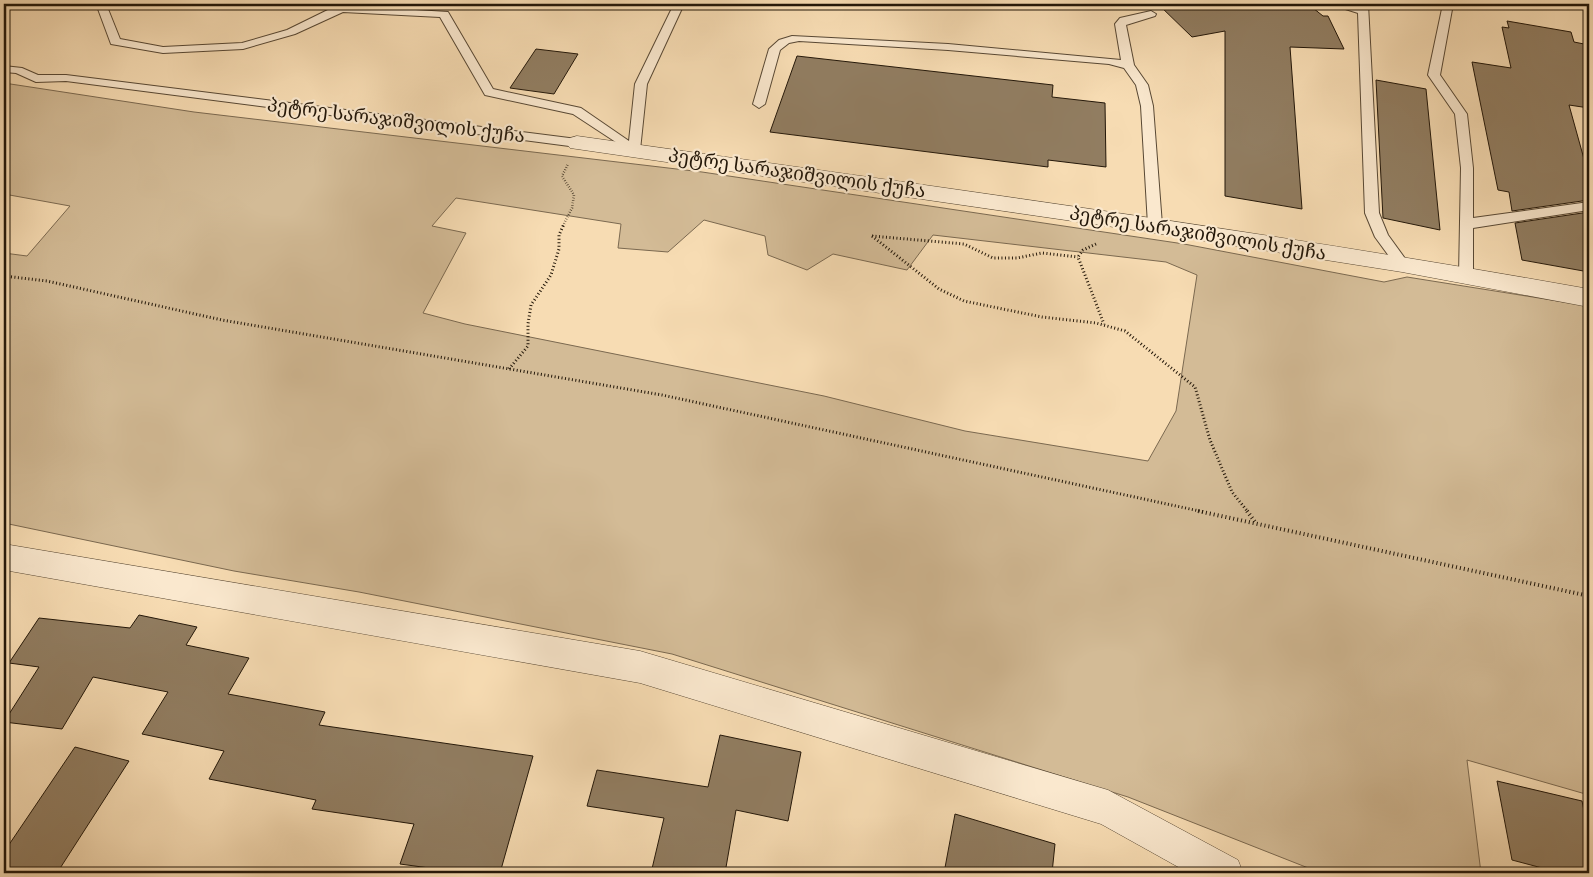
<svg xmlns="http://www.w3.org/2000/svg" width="1593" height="877" font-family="'EB Garamond','Noto Serif Georgian',serif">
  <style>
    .green { fill: #d3bb96; stroke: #7b6950; fill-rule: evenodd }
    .building { fill: #917d61; stroke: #231709 }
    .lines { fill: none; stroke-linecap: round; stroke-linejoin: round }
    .service-casing { stroke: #584834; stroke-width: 2 }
    .minor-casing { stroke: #584834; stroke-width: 1 }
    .path-far2 { stroke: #231709; stroke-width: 2.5; stroke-dasharray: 0.5 2; stroke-linecap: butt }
    .path-far1 { stroke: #231709; stroke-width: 3; stroke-dasharray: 1 2.5; stroke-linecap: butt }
    .path { stroke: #231709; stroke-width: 4; stroke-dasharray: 1 3; stroke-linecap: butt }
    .service { fill: #fae8ce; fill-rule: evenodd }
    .minor { fill: #fae8ce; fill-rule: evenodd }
    .labels { text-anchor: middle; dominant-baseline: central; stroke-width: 4.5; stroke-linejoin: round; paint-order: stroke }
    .far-street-label { font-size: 19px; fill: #231709; stroke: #fae8ce }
  </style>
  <rect width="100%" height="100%" fill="#f7dcb3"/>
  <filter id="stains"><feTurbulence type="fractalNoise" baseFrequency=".004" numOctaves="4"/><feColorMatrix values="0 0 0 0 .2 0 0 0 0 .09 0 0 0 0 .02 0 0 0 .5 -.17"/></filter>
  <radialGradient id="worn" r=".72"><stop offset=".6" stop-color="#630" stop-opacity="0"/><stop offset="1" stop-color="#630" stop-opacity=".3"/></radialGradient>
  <path class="green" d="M4,83L194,112L702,172L1184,244L1384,282L1407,277L1589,306V795L1467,760L1481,873H1321L1128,797L672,654L359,592L234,571L4,523V253L27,256L70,206L4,194ZM456,198L621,224L618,248L668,252L704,220L765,236L768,255L807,270L833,254L907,270L933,235L1166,262L1197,275L1176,411L1148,461L965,431L824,396L465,324L423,313L466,233L432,226Z"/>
  <path class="building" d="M1158,4H1221L1225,8V4H1308L1323,16H1328L1344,49L1290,47L1302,209L1225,196V31L1192,37Z
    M1507,21L1571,32L1574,42L1589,45V108L1569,105L1589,177V200L1512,211L1509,192L1498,190L1472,62L1511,68L1502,27L1509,28Z
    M536,49L578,54L554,94L510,88Z
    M797,56L1053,85L1052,97L1105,103L1106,167L1048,160V167L770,132Z
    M1376,80L1426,89L1440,230L1383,218Z
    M1589,212V272L1522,260L1515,223Z
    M139,615L197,627L186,645L249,658L228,694L325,712L319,725L533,756L500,873H466L400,864L414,824L312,809L316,800L209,779L224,751L142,734L168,692L93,677L62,729L4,722L39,667L9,663L39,618L130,628Z
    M720,735L801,752L788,821L736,810L725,873H651L664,818L587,806L597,770L708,787Z
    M75,747L129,761L57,873H21L4,869V852Z
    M1497,781L1582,801L1589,835V873H1561L1512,860Z
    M955,814L1055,844L1052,873H944Z"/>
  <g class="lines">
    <defs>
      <path id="service" d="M100,4H110L108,9L120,39L163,47L242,43L287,30L340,4H351L350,6L448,12L493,89L581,108L629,141L635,84L674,4H684L647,84L640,150L634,154L573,114L485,95L440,17L343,12L295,34L243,49L163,53L111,44L98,9Z
        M1335,4H1350L1358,6V4H1368L1379,213L1388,235L1409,264L1407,267H1397L1375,237L1365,213L1358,13L1336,6Z
        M1443,4H1453L1440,75L1467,114L1473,168V218L1589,202V210L1473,228V276L1471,280H1461L1459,276L1461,168L1455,114L1428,75Z
        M1151,11L1156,14L1155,16L1126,25L1134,65L1148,85L1153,106L1162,225L1160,228H1150L1148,225L1141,106L1136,85L1124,68L1109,64L948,50L799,41L789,43L780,50L765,104L759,108L753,104L769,49L779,40L792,36L948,44L1121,60L1115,24L1120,18Z
        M4,66L22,68L38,75H66L577,139L583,143L577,147L66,81L36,82L16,73L4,72Z"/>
      <path id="minor" d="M577,136C915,184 1253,229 1589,289V307L1402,272L1155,233L570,148L566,143L570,138Z
        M4,544L640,651L1108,790L1238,860L1243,873H1189L1101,824L640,683L4,570Z"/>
    </defs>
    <use href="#service" class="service-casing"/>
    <use href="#minor" class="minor-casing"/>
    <path class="path-far2" d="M563,226L572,208L574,195L562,176L568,164"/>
    <path class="path-far1" d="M872,236L939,289L964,301L1042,317L1096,323L1125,331L1195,387L1210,440L1232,492L1248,512
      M872,236L964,244L993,258H1017L1042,253L1078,257
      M1096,244L1083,250L1078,257L1104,324
      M4,276L47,281L222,320L662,395L1204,512
      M509,369L528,346V324L531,305L551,275L559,249V235L564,224"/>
    <path class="path" d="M1198,511L1589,596
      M1247,511L1255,522"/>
    <use href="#service" class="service"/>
    <use href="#minor" class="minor"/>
  </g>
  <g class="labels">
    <g class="far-street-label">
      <text transform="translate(396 120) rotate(7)">პეტრე სარაჯიშვილის ქუჩა</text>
      <text transform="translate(797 173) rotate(8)">პეტრე სარაჯიშვილის ქუჩა</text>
      <text transform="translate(1198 233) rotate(9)">პეტრე სარაჯიშვილის ქუჩა</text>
    </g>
  </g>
  <rect width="1593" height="877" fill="none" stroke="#f7dcb3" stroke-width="20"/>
  <rect x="5" y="5" width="1583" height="867" fill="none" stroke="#231709" stroke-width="2.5"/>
  <rect x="10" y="10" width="1573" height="857" fill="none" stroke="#231709"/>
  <rect width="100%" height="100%" filter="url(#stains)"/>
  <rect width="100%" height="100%" fill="url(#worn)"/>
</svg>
